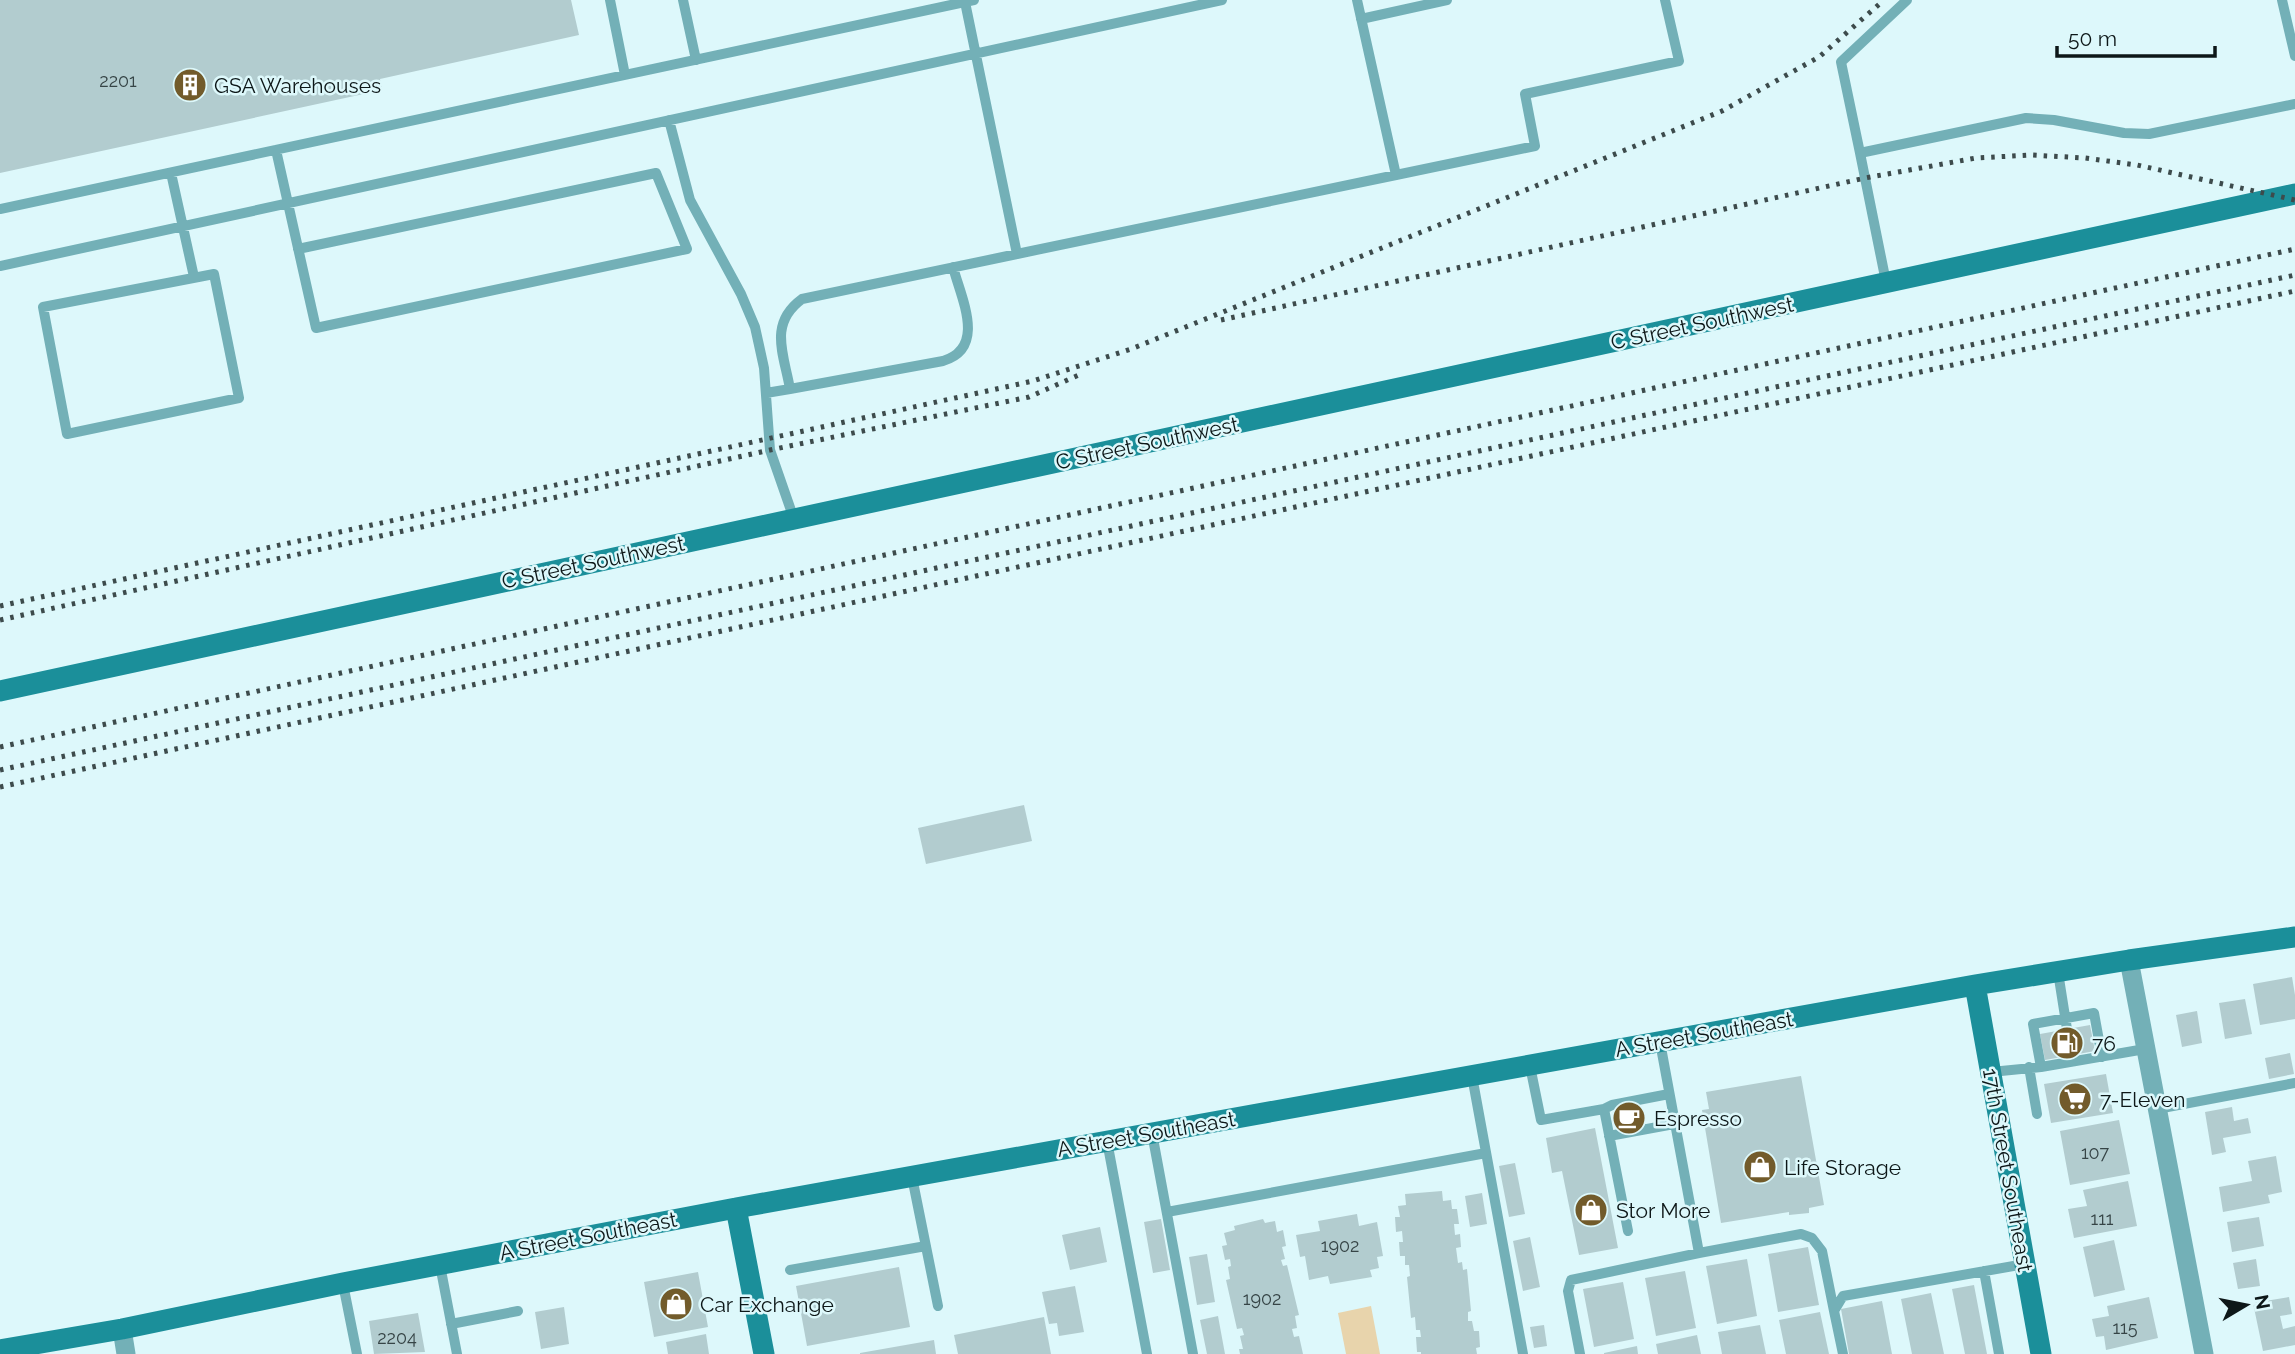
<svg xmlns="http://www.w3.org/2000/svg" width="2295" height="1354" font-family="Raleway,sans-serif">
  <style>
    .green { fill: #e8d4ac }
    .building { fill: #b2cccf }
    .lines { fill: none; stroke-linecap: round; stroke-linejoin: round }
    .lane { stroke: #73b0b7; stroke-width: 10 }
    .street { stroke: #73b0b7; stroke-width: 19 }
    .secondary { stroke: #1b8f9a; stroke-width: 21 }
    .rail { stroke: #3d4b4c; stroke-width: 5; stroke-dasharray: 3.5 7; stroke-linecap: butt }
    .labels { text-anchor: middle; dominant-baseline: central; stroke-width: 5; stroke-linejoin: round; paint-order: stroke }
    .number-label { font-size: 18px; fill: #364446 }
    .poi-label { font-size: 21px; fill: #0d1718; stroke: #ddf8fb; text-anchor: start }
    .street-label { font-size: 21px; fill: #0d1718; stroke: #ddf8fb }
  </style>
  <rect width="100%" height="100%" fill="#ddf8fb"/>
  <path class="green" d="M1371,1306L1380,1354H1346L1338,1313Z"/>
  <path class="building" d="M0,0H571L579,35L380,79L382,90L0,173Z
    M1024,805L1032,841L926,864L918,828Z
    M2292,977L2295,995V1019L2260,1025L2253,984Z
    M2245,999L2252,1034L2225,1039L2219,1003Z
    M2197,1011L2202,1043L2182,1047L2176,1015Z
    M2090,1025L2095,1051L2045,1060L2040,1034Z
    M2290,1053L2294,1074L2269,1079L2265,1058Z
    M2106,1074L2113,1113L2051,1123L2044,1084Z
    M1801,1076L1824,1205L1809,1208V1213L1789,1215V1212L1721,1223L1702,1110L1709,1109L1706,1092Z
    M2232,1107L2234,1121L2248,1118L2251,1133L2223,1138L2226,1152L2212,1155L2205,1112Z
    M1638,1108L1641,1123L1619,1128L1616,1112Z
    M2119,1120L2130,1174L2070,1185L2060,1131Z
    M1595,1128L1618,1248L1579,1255L1562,1171L1552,1173L1546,1138Z
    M2276,1156L2282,1192L2268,1195L2270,1203L2223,1212L2219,1187L2252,1181L2248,1161Z
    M1515,1163L1525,1214L1509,1217L1499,1166Z
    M2128,1181L2137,1226L2074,1238L2068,1209L2087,1206L2083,1190Z
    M1442,1191L1443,1201L1451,1200L1452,1209H1457L1459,1224H1454L1455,1235L1460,1234L1461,1247L1456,1248L1458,1263L1462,1262L1463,1270L1467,1269L1471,1311L1468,1312V1321H1472L1474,1331H1479L1480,1347L1476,1348L1477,1354H1421V1352H1417L1416,1337H1421L1420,1330H1416L1415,1317L1411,1318L1407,1277L1410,1276L1409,1265H1405V1256H1400L1399,1242H1403L1402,1231L1396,1232L1395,1217H1400L1398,1206L1406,1205L1405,1194Z
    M1482,1193L1487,1224L1470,1227L1465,1196Z
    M1357,1214L1359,1226L1377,1222L1383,1256L1377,1257L1379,1268L1370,1270L1372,1277L1330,1284L1328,1276L1309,1280L1305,1256L1300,1257L1296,1235L1320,1231L1318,1221Z
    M2259,1217L2264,1246L2232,1252L2227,1222Z
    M1161,1219L1170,1270L1153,1273L1144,1222Z
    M1263,1219L1265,1223L1275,1221L1277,1232L1283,1230L1286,1246L1282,1247L1285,1259L1281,1260L1283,1266L1287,1265L1299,1315L1295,1316L1297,1328L1292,1329L1294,1337L1299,1336L1303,1354H1240L1239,1349H1243L1240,1336L1244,1335L1242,1328L1237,1329L1226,1280L1230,1279L1228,1267L1231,1266L1230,1259L1225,1260L1222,1246L1227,1245L1224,1233L1235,1230L1234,1226Z
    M1100,1227L1107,1262L1070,1270L1062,1235Z
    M1530,1237L1540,1287L1523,1291L1513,1241Z
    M2114,1240L2125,1290L2094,1297L2083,1247Z
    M1808,1247L1819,1305L1778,1312L1768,1254Z
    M1207,1254L1215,1302L1197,1305L1189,1257Z
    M1747,1259L1757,1316L1717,1324L1706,1266Z
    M2256,1259L2260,1286L2238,1289L2233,1263Z
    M899,1267L910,1327L807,1346L796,1286Z
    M1685,1271L1696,1328L1656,1336L1645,1278Z
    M698,1272L708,1327L654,1337L644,1282Z
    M1623,1282L1634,1339L1594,1347L1583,1289Z
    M1974,1285L1987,1354H1965L1952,1289Z
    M1075,1286L1084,1332L1059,1336L1057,1323L1049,1324L1042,1292Z
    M1931,1293L1944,1354H1912L1901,1299Z
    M2149,1297L2158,1338L2106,1350L2104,1336L2096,1337L2092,1319L2109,1316L2107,1306Z
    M2289,1297L2292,1314L2280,1316L2283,1329L2295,1326V1345L2263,1351L2253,1303Z
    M1882,1301L1892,1354H1849L1841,1309Z
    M564,1307L569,1344L541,1349L535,1312Z
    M1820,1312L1829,1354H1786L1779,1320Z
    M418,1313L425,1352L374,1354L369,1321Z
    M1218,1316L1225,1354H1207L1200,1320Z
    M1044,1317L1051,1354H958L954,1335Z
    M1544,1325L1547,1346L1534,1348L1530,1327Z
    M1760,1325L1766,1354H1722L1718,1332Z
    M706,1334L709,1354H668L666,1342Z
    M1697,1335L1701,1354H1658L1656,1344Z
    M934,1340L936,1354H860V1353Z
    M1637,1346L1638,1354H1604V1353Z"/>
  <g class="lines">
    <path class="lane" d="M610,0L625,75
      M683,0L696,60
      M1357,0L1396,175L1535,146L1525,94L1679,61L1665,0
      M2282,0L2295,56
      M965,2L1017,254L1396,175
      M1361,19L1447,0
      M669,120L690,200L741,294L755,327L764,368L770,450L794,519
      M276,150L316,328L687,249L656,173L298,249
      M1860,153L1841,62L1907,0
      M171,173L194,277
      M0,209L974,0
      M0,266L1222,0
      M214,274L239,398L67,434L43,307Z
      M1886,282L1860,153L2026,118L2054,120L2124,133L2149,134L2295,104
      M790,389L943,361C987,348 961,298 953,267
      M766,393L790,389C784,354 768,324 802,299L1017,254
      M2058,972L2067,1029
      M1660,1042L1699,1253L1801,1234L1812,1238L1822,1251L1834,1311
      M1530,1066L1541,1120L1604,1109L1628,1231
      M2029,1067L2037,1114
      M2041,1067L2033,1024L2094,1013L2102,1057
      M1991,1072L2041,1067L2145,1049
      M1472,1076L1523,1354
      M1604,1109L1612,1105L1669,1094
      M2157,1109L2295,1083
      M1152,1133L1193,1354
      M1609,1136L1674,1124
      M1107,1141L1147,1354
      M912,1177L938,1306
      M1167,1212L1486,1153
      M440,1265L457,1354
      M790,1270L926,1246
      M1984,1271L1999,1354
      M343,1284L357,1354
      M451,1324L518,1311
      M1580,1354L1568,1291L1571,1280L1699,1253
      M1843,1354L1834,1311L1843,1296L2025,1264"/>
    <path class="street" d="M2129,960L2204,1354
      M122,1329L126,1354"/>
    <path class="secondary" d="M0,691L2295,194
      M1975,985L2041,1354
      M736,1208L764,1354
      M0,1350L122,1329L343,1283L736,1208L1975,985L2129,960L2295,937"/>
    <path class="rail" d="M1221,320L1865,178L1976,158L2031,155L2085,158L2137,165L2295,200
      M0,606L1033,381L1131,349L1722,111L1819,57L1884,0
      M0,620L770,450L1029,397L1081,374
      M0,747L2295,249
      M0,770L2295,275
      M0,787L2295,291"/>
  </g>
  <defs>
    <symbol id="building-disc" viewBox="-11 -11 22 22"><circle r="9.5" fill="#725b2b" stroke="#ddf8fb"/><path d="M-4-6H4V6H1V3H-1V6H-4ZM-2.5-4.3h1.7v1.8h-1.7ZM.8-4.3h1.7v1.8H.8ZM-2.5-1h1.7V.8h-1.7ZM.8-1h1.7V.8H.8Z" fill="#fff"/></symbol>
    <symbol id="fuel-disc" viewBox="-11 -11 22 22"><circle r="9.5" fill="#725b2b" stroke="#ddf8fb"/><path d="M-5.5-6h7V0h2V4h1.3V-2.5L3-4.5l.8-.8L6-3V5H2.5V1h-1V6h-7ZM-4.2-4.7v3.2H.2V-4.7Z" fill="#fff"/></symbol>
    <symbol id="supermarket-disc" viewBox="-11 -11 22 22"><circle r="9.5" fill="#725b2b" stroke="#ddf8fb"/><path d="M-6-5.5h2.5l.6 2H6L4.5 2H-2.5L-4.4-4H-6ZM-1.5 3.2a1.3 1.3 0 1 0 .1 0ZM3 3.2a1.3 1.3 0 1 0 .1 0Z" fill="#fff"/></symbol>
    <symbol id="cafe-disc" viewBox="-11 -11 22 22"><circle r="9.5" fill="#725b2b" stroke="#ddf8fb"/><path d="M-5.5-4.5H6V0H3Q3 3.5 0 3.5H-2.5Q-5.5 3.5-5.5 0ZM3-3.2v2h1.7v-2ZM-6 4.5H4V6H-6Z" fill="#fff"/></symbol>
    <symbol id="shop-disc" viewBox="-11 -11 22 22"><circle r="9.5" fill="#725b2b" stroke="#ddf8fb"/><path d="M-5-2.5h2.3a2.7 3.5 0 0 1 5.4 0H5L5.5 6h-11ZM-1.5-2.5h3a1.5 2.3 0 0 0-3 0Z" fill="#fff"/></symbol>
  </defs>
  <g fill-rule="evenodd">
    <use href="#building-disc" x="171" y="66" width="38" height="38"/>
    <use href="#fuel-disc" x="2048" y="1024" width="38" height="38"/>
    <use href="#supermarket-disc" x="2056" y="1080" width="38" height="38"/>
    <use href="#cafe-disc" x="1610" y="1099" width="38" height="38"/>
    <use href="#shop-disc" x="1741" y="1148" width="38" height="38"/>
    <use href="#shop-disc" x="1572" y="1191" width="38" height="38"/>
    <use href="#shop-disc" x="657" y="1285" width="38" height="38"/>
  </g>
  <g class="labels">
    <g class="number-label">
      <text x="118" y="80">2201</text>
      <text x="2095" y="1152">107</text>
      <text x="2102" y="1218">111</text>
      <text x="1340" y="1245">1902</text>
      <text x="1262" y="1298">1902</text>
      <text x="2125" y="1327">115</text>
      <text x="397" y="1337">2204</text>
    </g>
    <g class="poi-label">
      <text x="214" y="85">GSA Warehouses</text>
      <text x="2092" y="1043">76</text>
      <text x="2100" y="1099">7-Eleven</text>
      <text x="1654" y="1118">Espresso</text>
      <text x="1784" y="1167">Life Storage</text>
      <text x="1616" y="1210">Stor More</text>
      <text x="700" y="1304">Car Exchange</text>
    </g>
    <g class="street-label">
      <text transform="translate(1702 323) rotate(-12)">C Street Southwest</text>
      <text transform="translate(1147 443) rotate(-12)">C Street Southwest</text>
      <text transform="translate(593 562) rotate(-12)">C Street Southwest</text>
      <text transform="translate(1704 1034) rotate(-10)">A Street Southeast</text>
      <text transform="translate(1146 1134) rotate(-10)">A Street Southeast</text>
      <text transform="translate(2008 1170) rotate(80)">17th Street Southeast</text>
      <text transform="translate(588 1236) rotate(-11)">A Street Southeast</text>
    </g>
  </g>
  <g transform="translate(2246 1305) rotate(80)" stroke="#ddf8fb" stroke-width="5" paint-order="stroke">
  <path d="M0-5L12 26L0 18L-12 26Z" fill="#0d1718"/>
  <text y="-10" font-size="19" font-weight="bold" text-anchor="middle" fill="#0d1718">N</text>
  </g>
  <path d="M2057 46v10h158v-10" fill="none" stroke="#0d1718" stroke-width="3.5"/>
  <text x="2068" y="46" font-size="21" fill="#0d1718" stroke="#ddf8fb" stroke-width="5" paint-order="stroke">50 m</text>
</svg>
